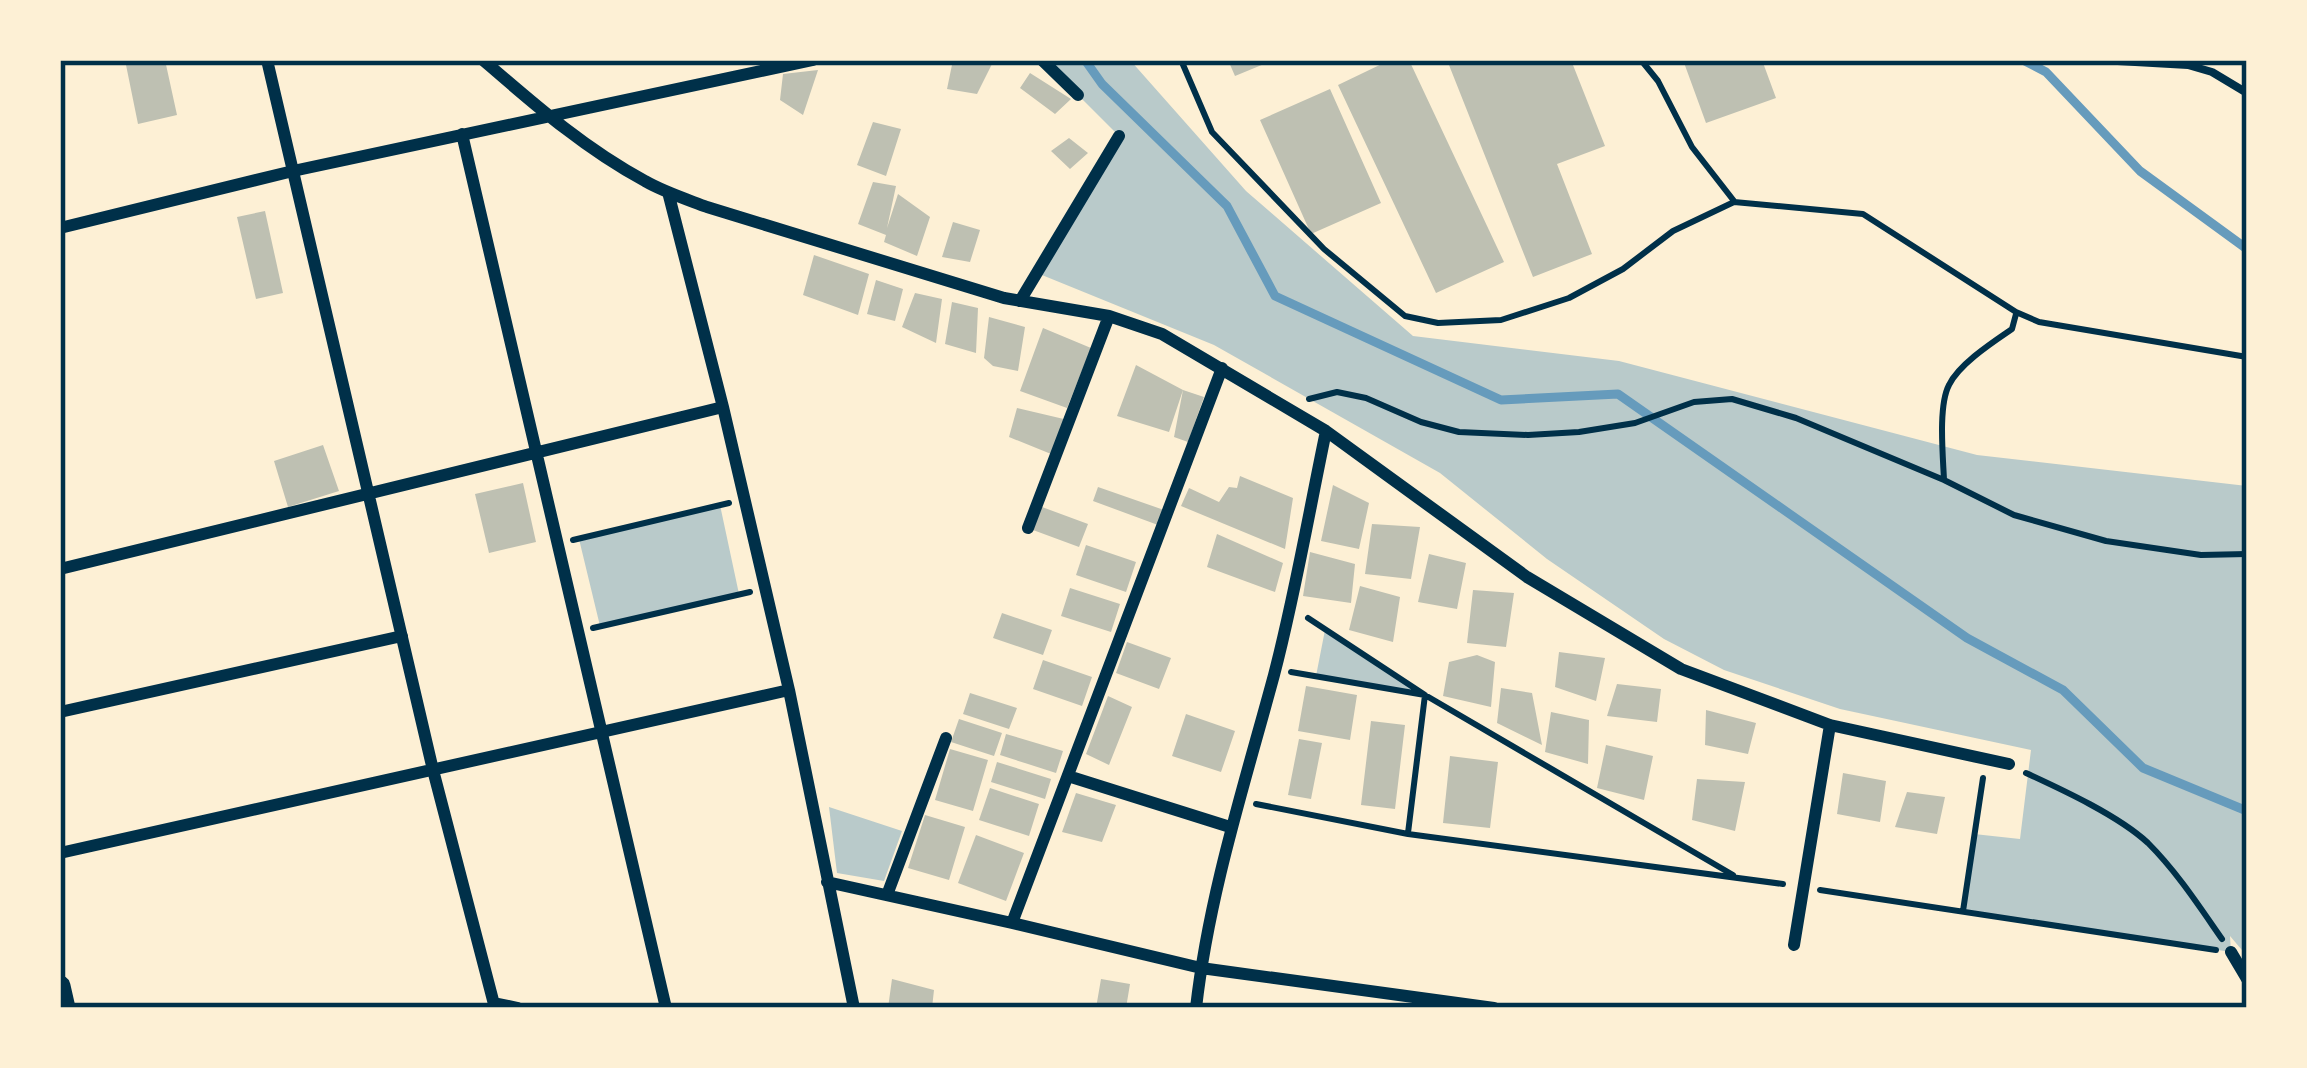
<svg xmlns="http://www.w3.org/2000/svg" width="2307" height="1068" font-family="'Space Grotesk',sans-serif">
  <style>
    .green { fill: #b9caca }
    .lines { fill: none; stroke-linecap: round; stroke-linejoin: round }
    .stream { stroke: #669bbc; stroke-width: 9 }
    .building { fill: #bec0b2 }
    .path { stroke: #003049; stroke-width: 6 }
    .service { stroke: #003049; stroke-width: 8 }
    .minor { stroke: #003049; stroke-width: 12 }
    .tertiary { stroke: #003049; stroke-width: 21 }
    .neatline { fill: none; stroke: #003049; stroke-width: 4.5 }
  </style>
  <rect width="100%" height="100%" fill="#fdf0d5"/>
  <path class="green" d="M1043,60H1130L1246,191L1413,336L1619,361L1977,455L2247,486V956L2230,936L2231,952L1963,911L1974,834L2020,839L2031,750L1840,709L1724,670L1664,639L1547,559L1440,473L1214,345L1037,273L1119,136Z
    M720,505L739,594L600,626L579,539Z
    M1325,630L1425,695L1316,676Z
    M829,807L902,831L884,881L837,873Z"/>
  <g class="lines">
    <path class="stream" d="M1085,60L1102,84L1227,206L1275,296L1501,400L1618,394L1967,638L2063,690L2143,768L2247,811
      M2023,60L2046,72L2140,171L2247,249"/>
  </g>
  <path class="building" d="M125,60H165L177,115L138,124Z
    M953,60H994L977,94L947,89Z
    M1228,60H1274L1235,76Z
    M1390,60H1409L1504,262L1436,293L1338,85Z
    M1447,60H1571L1605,146L1557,164L1592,254L1533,277Z
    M1683,60H1762L1776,98L1706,123Z
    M818,70L803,115L780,100L783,74Z
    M1030,73L1071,99L1055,114L1020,88Z
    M1330,89L1381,203L1311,234L1260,120Z
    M873,122L901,129L886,176L857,165Z
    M1069,138L1088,153L1070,169L1051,151Z
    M873,182L896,186L887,228L898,194L930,217L917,256L884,242L886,235L858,224Z
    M265,211L283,293L256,299L237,217Z
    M953,222L980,230L970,262L942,257Z
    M814,255L869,274L858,315L803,295Z
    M876,280L903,289L895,321L867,314Z
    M915,293L942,299L936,343L902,327Z
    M952,302L978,308L976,353L945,344Z
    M989,317L1025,327L1018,371L993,366L984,358Z
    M1043,328L1091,348L1067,408L1020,391Z
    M1136,365L1183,390L1169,432L1117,416Z
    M1183,390L1204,397L1188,442L1174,437Z
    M1017,408L1068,420L1056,456L1009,437Z
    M323,445L339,491L288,507L274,461Z
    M1240,476L1293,498L1285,549L1181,506L1189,488L1219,502L1229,487L1237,488Z
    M523,483L536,542L489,553L475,494Z
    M1333,485L1369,503L1359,549L1321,541Z
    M1098,487L1164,510L1158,525L1093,501Z
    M1042,507L1088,524L1079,547L1033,530Z
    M1372,524L1420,527L1411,579L1365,574Z
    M1217,534L1283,563L1275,592L1207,567Z
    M1086,545L1136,562L1126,592L1076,575Z
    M1310,552L1355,564L1351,603L1303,596Z
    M1429,554L1466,563L1457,609L1418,602Z
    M1360,586L1400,597L1393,642L1349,630Z
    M1070,588L1120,604L1111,632L1061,616Z
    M1473,590L1514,593L1506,647L1467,643Z
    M1002,613L1052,630L1043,655L993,638Z
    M1127,642L1171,658L1159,689L1116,673Z
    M1559,652L1605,658L1596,701L1555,687Z
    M1477,655L1495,662L1491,707L1443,696L1449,662Z
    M1043,660L1092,677L1082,706L1033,689Z
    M1617,684L1661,689L1657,722L1607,716Z
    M1306,686L1357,695L1350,740L1298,731Z
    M1501,688L1532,693L1542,745L1497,723Z
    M970,693L1017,708L1009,729L963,714Z
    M1108,696L1132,707L1109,765L1086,754Z
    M1706,710L1756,723L1748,754L1705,745Z
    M1551,712L1589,720L1588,764L1545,752Z
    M1186,714L1235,731L1221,772L1172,756Z
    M959,719L1002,733L994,756L951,742Z
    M1371,721L1405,725L1395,809L1361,805Z
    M1006,734L1063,751L1056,773L1000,755Z
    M1299,739L1322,743L1311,799L1288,795Z
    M1606,745L1653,756L1644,800L1597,788Z
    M950,749L988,760L973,811L935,800Z
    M1450,756L1498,762L1490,828L1443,823Z
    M997,762L1051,779L1045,799L991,782Z
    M1843,773L1886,781L1880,822L1837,814Z
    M1697,779L1745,782L1735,831L1692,820Z
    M990,788L1039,804L1029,836L979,820Z
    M1907,792L1945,797L1937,834L1895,827Z
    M1076,793L1116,805L1102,842L1062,832Z
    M925,815L965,827L949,880L908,868Z
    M976,835L1024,853L1006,901L958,883Z
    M892,979L934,990L932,1008H888Z
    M1101,979L1130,984L1126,1008H1096Z"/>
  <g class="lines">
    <path class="path" d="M1181,60L1212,132L1324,249L1405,316L1438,323L1501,320L1569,298L1623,269L1673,231L1734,202L1863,214L2016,312L2039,322L2247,357
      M1641,60L1658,81L1692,147L1734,201
      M2016,314L2012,329C1993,342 1959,364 1949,385C1938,406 1943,456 1944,480L2014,515L2106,541L2201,555L2247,554
      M1309,399L1337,392L1366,398L1421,422L1459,432L1528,435L1579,432L1635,423L1694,402L1732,399L1796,418L1944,480
      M573,540L729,503
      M1308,618L1425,695L1733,875
      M593,628L750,592
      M1291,672L1425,695L1408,833
      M2026,773C2063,790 2119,816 2148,843C2177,872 2199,906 2222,939
      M1256,804L1408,834L1783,884
      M1820,890L2216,950
      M1963,911L1983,778"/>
    <path class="service" d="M2100,60L2188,65L2212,72L2247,93"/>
    <path class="minor" d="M267,60L433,770L495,1008
      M483,60C534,104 585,149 645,181C664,192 686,199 707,207L1004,298L1109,316L1162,334L1326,431L1527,577L1681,669L1830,725L2009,764
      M1042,60L1078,95
      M462,134L666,1008
      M668,192L723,407L789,690L854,1008
      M60,228L293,171L813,60
      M1020,301L1119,136
      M1028,528L1109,316
      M60,569L723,407
      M60,712L402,636
      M1068,776L1230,827
      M60,853L789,690
      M827,882L1012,923L1201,968L1494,1008
      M887,895L946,738
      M1012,923L1222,368
      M1794,945L1830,725
      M2231,952L2247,979
      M494,1003L518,1008
      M1196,1008C1209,894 1244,786 1274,675C1295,595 1309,512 1326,431"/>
    <path class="tertiary" d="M60,986L65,1008"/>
  </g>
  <rect width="2307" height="1068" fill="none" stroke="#fdf0d5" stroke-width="126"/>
  <rect x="63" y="63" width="2181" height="942" class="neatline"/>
</svg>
